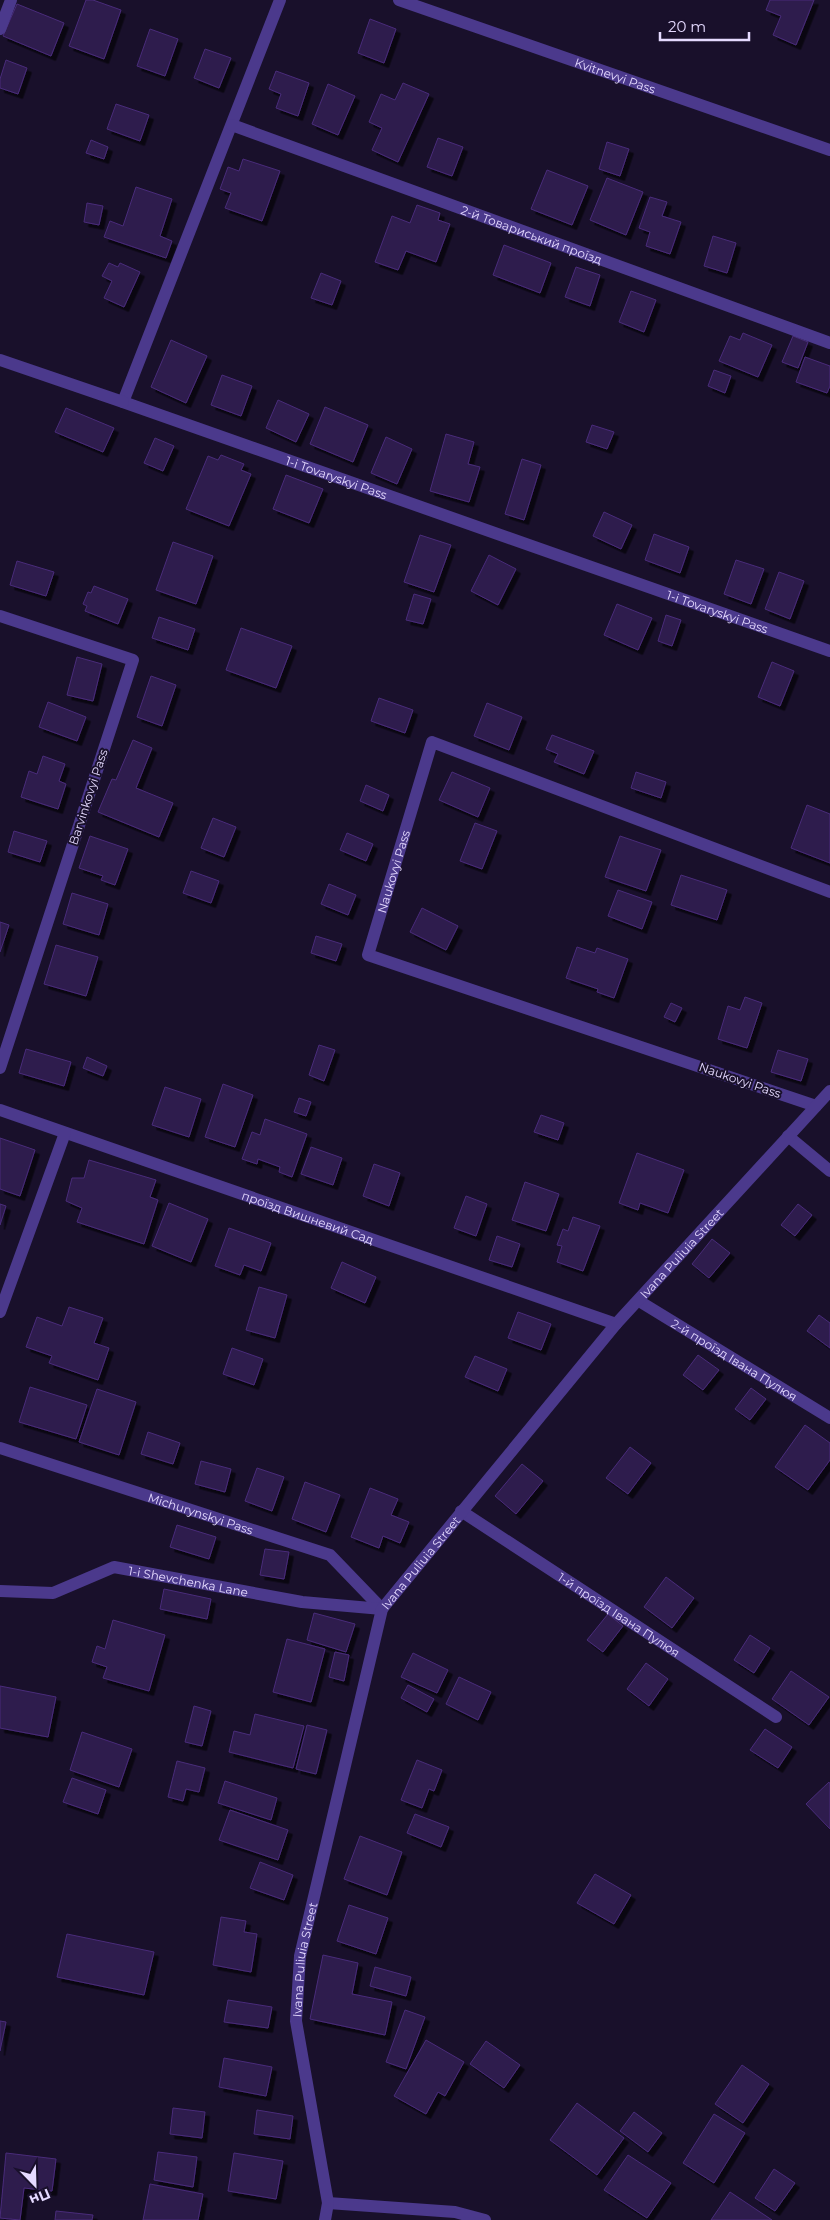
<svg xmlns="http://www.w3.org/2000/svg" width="830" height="2220" font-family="Montserrat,sans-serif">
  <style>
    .building { fill: #2e1b4d; stroke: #492c7a; filter: url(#shadow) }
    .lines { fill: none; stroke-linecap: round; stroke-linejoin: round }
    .street { stroke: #4b398c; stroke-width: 12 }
    .labels { text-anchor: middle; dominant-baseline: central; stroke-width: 4; stroke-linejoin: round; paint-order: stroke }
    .street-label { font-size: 12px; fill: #e5daff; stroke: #19102b }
  </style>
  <defs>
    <filter id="shadow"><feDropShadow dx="4.5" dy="4.5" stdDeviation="0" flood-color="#0009"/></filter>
  </defs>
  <rect width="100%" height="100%" fill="#19102b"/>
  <path class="building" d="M86,0H93L121,10L104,59L69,46Z
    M770,0H814L796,45L773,35L781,16L766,10Z
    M17,4L64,23L51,56L3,36Z
    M370,19L396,29L384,63L358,53Z
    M150,29L178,39L165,76L137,66Z
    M205,49L231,58L219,88L194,78Z
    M6,60L27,68L18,94L0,88V79Z
    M276,71L309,83L298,116L276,108L281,94L269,89Z
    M403,83L429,94L398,162L372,150L382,128L369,122L381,94L395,100Z
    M328,84L355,96L338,135L312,124Z
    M116,104L149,115L140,141L107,129Z
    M438,138L463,147L452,176L427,167Z
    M91,140L108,147L104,159L86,153Z
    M607,142L629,149L620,176L599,169Z
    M243,159L280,171L262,221L225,208L231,193L220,189L228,167L239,171Z
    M547,170L588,186L572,225L531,209Z
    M607,178L643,192L626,235L590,220Z
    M136,187L172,199L160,236L172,241L166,258L104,237L110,221L123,226Z
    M650,197L667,202L662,216L681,222L670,254L646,246L650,232L639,228Z
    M87,203L103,206L99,225L84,222Z
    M417,205L440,213L438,220L450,224L436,262L406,251L398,270L375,262L392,216L410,223Z
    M713,236L736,243L727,273L704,266Z
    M504,245L551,263L540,293L493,275Z
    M109,263L118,267L120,263L140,272L124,307L104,298L112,281L102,276Z
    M576,267L600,275L590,306L565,297Z
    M321,273L341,281L332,305L311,298Z
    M631,291L656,300L644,332L619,322Z
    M743,333L772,345L758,377L719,361L730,336L740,340Z
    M793,336L808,342L798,368L782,362Z
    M171,340L207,356L186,403L151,387Z
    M805,357L830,366V386L827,393L796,382Z
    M714,370L731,376L725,393L708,386Z
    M222,375L252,386L241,416L211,405Z
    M278,400L309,414L296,442L266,428Z
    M325,407L368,425L353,462L310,444Z
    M66,408L114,428L103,452L55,432Z
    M592,425L614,432L607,449L586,442Z
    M446,434L474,442L468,464L480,467L469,502L430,491Z
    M386,437L412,449L397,484L371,473Z
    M155,438L174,446L163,471L144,463Z
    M221,455L244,464L241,470L251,474L229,526L186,509L208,456L218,460Z
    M522,459L541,465L524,520L505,514Z
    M286,475L323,489L309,523L273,509Z
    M604,512L632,525L621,549L593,536Z
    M654,534L689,547L680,573L645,560Z
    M420,535L451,545L434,592L404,582Z
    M173,542L213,556L196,604L156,590Z
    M489,555L516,569L498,605L471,591Z
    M736,560L764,569L751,604L724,594Z
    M17,561L54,572L46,596L10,585Z
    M779,572L804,581L790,619L765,609Z
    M94,586L128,599L118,624L85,611L87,606L83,604L88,592L91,593Z
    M414,594L431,599L423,624L406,620Z
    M617,604L652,618L638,650L604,635Z
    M666,615L681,620L672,646L658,641Z
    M159,617L195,629L188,650L152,638Z
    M241,628L292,646L276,688L226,670Z
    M77,657L102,664L93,701L67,695Z
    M772,662L794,671L780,706L758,697Z
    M151,676L176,685L162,726L137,717Z
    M379,698L413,710L405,733L371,721Z
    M48,702L86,717L77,741L39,727Z
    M487,703L522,717L509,750L474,736Z
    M552,735L594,751L584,774L554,762L558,754L546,749Z
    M133,740L152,748L136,788L173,803L159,837L98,812L112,779L116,780Z
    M43,756L65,764L59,781L66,784L58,809L21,797L29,771L37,774Z
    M452,772L490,788L478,817L439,800Z
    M636,772L666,782L661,798L631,788Z
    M366,785L389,795L383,811L360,801Z
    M807,805L830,814V863L791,848Z
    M213,818L236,827L224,857L201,848Z
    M475,823L497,831L482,869L460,861Z
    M14,831L47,841L40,862L8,852Z
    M347,833L373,844L366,861L340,850Z
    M90,836L128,849L115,885L101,880L103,876L79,868Z
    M620,836L661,850L646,891L605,877Z
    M191,871L219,881L211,903L183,893Z
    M681,875L727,890L717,920L671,905Z
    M329,884L356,895L348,915L321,904Z
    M618,890L652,902L642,929L608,916Z
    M72,893L108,904L99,935L63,924Z
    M422,908L458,926L446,950L410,932Z
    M0,922L9,925L0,952Z
    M316,936L342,944L336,961L311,953Z
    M56,945L98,957L86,996L44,984Z
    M577,947L595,953L597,948L628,959L614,998L597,992L598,989L566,978Z
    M745,997L762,1003L747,1048L718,1039L728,1006L740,1010Z
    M671,1003L682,1008L675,1022L664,1017Z
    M319,1045L335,1050L324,1081L309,1075Z
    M26,1049L71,1062L64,1086L19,1073Z
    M778,1050L808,1059L801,1081L771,1072Z
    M87,1057L107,1066L103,1076L83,1068Z
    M223,1084L253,1095L235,1147L205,1137Z
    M165,1087L201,1099L189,1137L152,1125Z
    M299,1098L311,1102L306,1116L294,1112Z
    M541,1115L564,1123L558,1140L534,1132Z
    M265,1119L307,1134L292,1177L279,1172L280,1167L258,1159L257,1164L242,1159L252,1132L260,1135Z
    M0,1138L35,1150L20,1196L0,1189Z
    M311,1147L342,1158L333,1185L301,1174Z
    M637,1153L684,1170L668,1213L640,1203L638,1210L619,1203Z
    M89,1160L156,1180L150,1197L158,1200L144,1244L77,1222L82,1208L66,1201L72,1178H84Z
    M374,1164L400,1173L389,1206L363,1196Z
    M525,1182L559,1194L546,1231L512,1220Z
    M466,1196L487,1204L476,1236L454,1228Z
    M169,1203L208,1219L191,1262L152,1246Z
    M0,1204L6,1206L0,1225Z
    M798,1204L812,1215L795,1236L781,1225Z
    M573,1217L600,1226L583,1271L557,1262L562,1246L557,1245L563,1229L568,1231Z
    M229,1228L271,1243L261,1271L244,1265L240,1275L215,1266Z
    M497,1236L520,1244L512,1267L489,1260Z
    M712,1239L730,1253L709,1278L692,1264Z
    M342,1262L376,1277L365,1303L331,1288Z
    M259,1287L287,1295L275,1338L246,1330Z
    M69,1307L103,1318L94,1343L109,1348L98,1380L49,1363L52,1356L26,1347L37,1317L62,1326Z
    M518,1312L551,1324L541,1350L508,1338Z
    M819,1315L830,1323V1348L807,1331Z
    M232,1348L263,1359L254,1385L223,1374Z
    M698,1355L719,1370L703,1390L683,1375Z
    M475,1356L507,1369L498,1391L465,1377Z
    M30,1387L87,1405L76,1439L19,1422Z
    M751,1388L766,1399L750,1420L735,1409Z
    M97,1389L136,1402L119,1455L79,1442Z
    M805,1425L830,1443V1460L808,1490L775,1467Z
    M148,1432L180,1443L173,1464L141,1454Z
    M630,1447L651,1463L628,1494L606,1478Z
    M201,1461L231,1469L225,1492L195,1484Z
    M522,1464L543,1481L516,1514L495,1496Z
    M257,1468L284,1477L272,1511L245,1501Z
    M305,1482L340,1495L326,1532L292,1519Z
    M370,1488L398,1499L391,1515L409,1522L400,1543L383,1536L379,1548L351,1537Z
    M177,1525L216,1537L209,1559L170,1547Z
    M265,1549L289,1552L284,1579L260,1575Z
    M666,1577L694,1598L672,1628L644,1607Z
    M164,1589L211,1599L207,1619L160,1609Z
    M314,1613L355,1624L346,1652L307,1640Z
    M608,1614L623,1626L603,1652L587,1640Z
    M113,1620L165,1635L149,1691L103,1678L107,1667L92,1662L97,1646L105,1649Z
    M750,1635L770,1648L754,1673L734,1660Z
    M287,1639L325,1649L311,1702L273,1692Z
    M335,1652L349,1655L344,1681L329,1677Z
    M413,1653L448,1670L437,1693L401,1677Z
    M646,1663L668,1679L649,1706L627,1689Z
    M791,1671L829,1697L809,1725L772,1699Z
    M459,1677L491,1692L478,1720L446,1704Z
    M408,1685L434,1699L427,1712L401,1698Z
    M0,1686L56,1697L48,1737L0,1728Z
    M194,1706L211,1711L202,1746L185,1742Z
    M255,1714L304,1726L293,1768L229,1752L234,1731L250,1735Z
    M307,1725L327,1730L316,1774L296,1769Z
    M765,1729L792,1747L778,1768L750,1750Z
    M82,1732L132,1749L119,1787L70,1770Z
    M417,1760L442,1770L434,1791L429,1789L422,1808L401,1800Z
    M177,1761L205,1768L199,1792L186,1789L183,1801L168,1797Z
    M72,1778L106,1790L98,1814L63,1802Z
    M225,1781L277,1798L271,1820L218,1803Z
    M829,1782L830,1784V1829L806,1804Z
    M230,1810L288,1830L278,1860L219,1840Z
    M415,1814L449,1827L441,1847L407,1833Z
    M360,1836L402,1852L387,1895L344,1879Z
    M260,1862L293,1875L284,1900L250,1888Z
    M595,1874L631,1895L614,1924L577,1903Z
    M349,1905L388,1918L376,1954L337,1941Z
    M221,1917L246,1921L244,1932L257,1934L251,1972L213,1965Z
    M67,1934L154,1952L144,1995L57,1977Z
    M323,1955L358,1963L352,1994L392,2002L385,2035L310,2019Z
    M375,1967L411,1977L406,1996L370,1986Z
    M228,2000L272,2007L268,2028L224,2022Z
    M405,2010L425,2017L406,2069L386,2062Z
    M0,2021L6,2022L0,2051Z
    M426,2040L464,2062L445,2096L438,2092L426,2114L394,2096Z
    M486,2041L520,2065L504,2088L470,2064Z
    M224,2058L272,2067L266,2096L219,2087Z
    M742,2065L769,2084L743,2123L715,2104Z
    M577,2103L624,2138L597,2175L550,2140Z
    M173,2108L205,2112L202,2138L170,2134Z
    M257,2110L293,2116L290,2139L254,2134Z
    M634,2112L662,2133L648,2152L620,2131Z
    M714,2114L745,2133L714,2183L683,2163Z
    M158,2152L197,2157L193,2187L154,2180Z
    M6,2153L56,2159L52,2191L24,2188L20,2220L0,2218Z
    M234,2153L283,2161L276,2199L228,2191Z
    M628,2155L671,2183L647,2218L604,2190Z
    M774,2169L795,2183L775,2211L755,2198Z
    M150,2184L203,2194L198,2220H143Z
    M730,2192L772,2220H711Z
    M56,2211L93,2215L92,2220H55Z"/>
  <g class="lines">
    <g class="street">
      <path id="s1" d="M280,0L123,402L830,651"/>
      <path id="s2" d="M399,0L830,150"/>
      <path d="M0,29L11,0"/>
      <path id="s3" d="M232,125L830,343"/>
      <path d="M0,360L123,402"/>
      <path d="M0,616L133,660L0,1068"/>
      <path id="s4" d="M816,1106L368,955L432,742L830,892"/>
      <path id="s5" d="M0,1110L616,1324"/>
      <path d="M788,1136L830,1171"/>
      <path id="s6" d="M639,1301L830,1418"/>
      <path d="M0,1312L65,1133"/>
      <path id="s7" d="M0,1448L330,1555L382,1609"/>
      <path id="s8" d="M461,1511L776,1717"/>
      <path id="s9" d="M0,1591L53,1593L114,1567L302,1602L382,1609"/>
      <path d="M328,2203L455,2212L485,2220"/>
      <path id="s10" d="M325,2220L328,2203L296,2021L300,1956L382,1609L616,1324L830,1091"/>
    </g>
  </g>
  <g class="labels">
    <g class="street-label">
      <text stroke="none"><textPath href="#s2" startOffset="229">Kvitnevyi Pass</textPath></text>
      <text stroke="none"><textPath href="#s3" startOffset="319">2-й Товариський проїзд</textPath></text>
      <text stroke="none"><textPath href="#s1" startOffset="658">1-i Tovaryskyi Pass</textPath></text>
      <text stroke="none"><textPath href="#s1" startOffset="1062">1-i Tovaryskyi Pass</textPath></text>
      <text transform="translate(88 797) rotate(-72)">Barvinkovyi Pass</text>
      <text stroke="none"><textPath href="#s4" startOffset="560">Naukovyi Pass</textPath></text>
      <text transform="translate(740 1080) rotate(19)">Naukovyi Pass</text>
      <text stroke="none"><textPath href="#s5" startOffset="326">проїзд Вишневий Сад</textPath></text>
      <text stroke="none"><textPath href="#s10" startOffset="1089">Ivana Puliuia Street</textPath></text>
      <text stroke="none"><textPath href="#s6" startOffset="112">2-й проїзд Івана Пулюя</textPath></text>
      <text stroke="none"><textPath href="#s7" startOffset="211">Michurynskyi Pass</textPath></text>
      <text stroke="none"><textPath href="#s10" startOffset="684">Ivana Puliuia Street</textPath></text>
      <text stroke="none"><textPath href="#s9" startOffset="195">1-i Shevchenka Lane</textPath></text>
      <text stroke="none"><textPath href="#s8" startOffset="189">1-й проїзд Івана Пулюя</textPath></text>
      <text stroke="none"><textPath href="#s10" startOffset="264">Ivana Puliuia Street</textPath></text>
    </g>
  </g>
  <g transform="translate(35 2185) rotate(157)" stroke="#19102b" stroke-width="4" paint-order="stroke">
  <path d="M0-4L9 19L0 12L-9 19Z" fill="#e5daff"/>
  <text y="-8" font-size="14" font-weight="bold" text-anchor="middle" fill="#e5daff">Пн</text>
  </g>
  <path d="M660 32v8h89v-8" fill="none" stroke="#e5daff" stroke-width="2.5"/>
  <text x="668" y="32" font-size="15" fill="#e5daff" stroke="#19102b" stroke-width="4" paint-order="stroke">20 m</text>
</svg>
